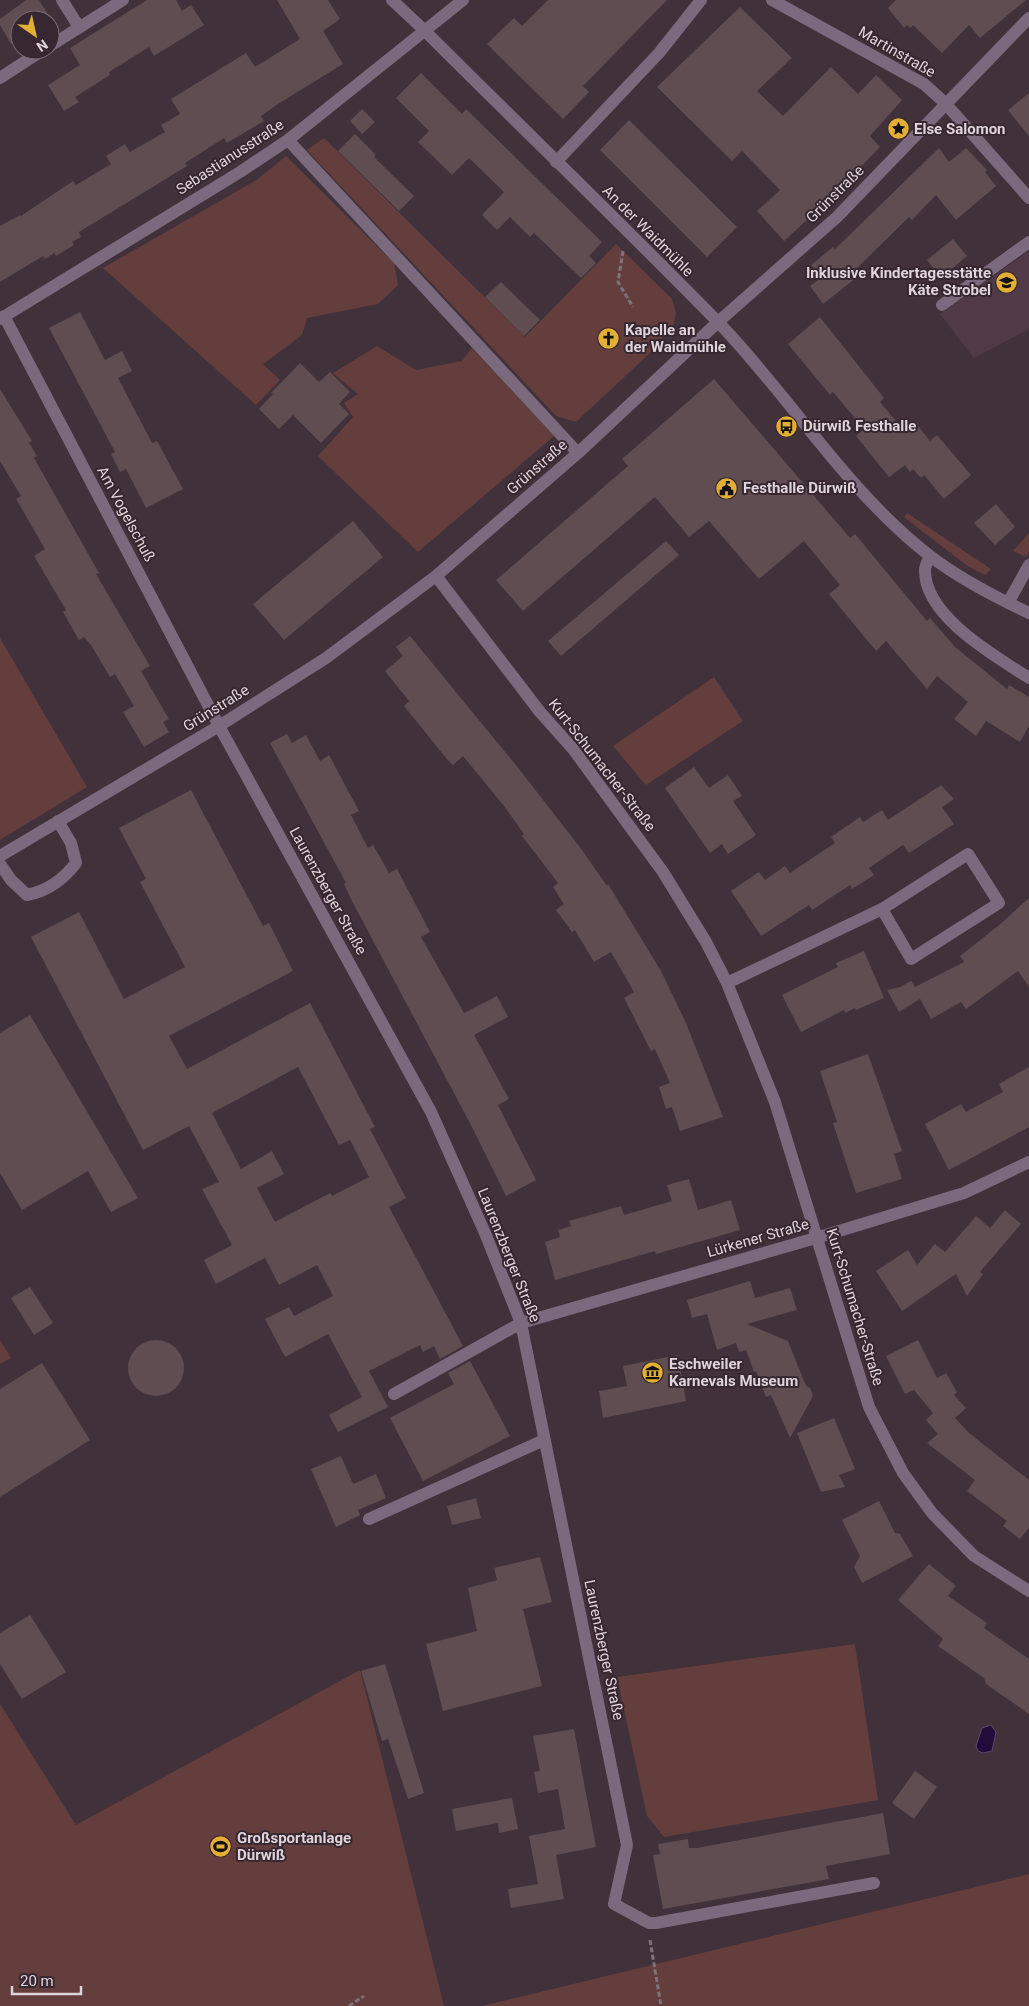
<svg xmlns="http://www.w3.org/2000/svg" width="1029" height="2006" font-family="Roboto,sans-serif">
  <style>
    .built { fill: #503a47 }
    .green { fill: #643e3c }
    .water { fill: #220c3c; stroke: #5b486b }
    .building { fill: #604d51; fill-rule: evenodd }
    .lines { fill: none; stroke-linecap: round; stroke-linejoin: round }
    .path { stroke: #80727a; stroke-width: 3; stroke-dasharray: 5 2.5; stroke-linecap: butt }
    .minor { stroke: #7b697e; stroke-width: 12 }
    .labels { text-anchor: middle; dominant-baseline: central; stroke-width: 4; stroke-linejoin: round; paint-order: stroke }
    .street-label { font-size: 15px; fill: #dfd4da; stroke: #362730 }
    .poi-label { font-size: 15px; font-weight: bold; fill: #dfd4da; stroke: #362730; text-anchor: start }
  </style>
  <rect width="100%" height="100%" fill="#41313b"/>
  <path class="built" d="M1029,251V329L974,358L940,314Z"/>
  <path class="green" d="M324,138L525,337L616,244L672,299L676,312L674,324L649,354L576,422L556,416L307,150Z
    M286,156L394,263L398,285L378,304L307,318L302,335L263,364L280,380L256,405L103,268L258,179Z
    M377,346L416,370L462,361L472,348L554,436L418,552L318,456L353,417L344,403L358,394L333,373Z
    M907,513L991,569L985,575L966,565L904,517Z
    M1029,533V552L1026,557L1013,551Z
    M0,638L87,787L0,840Z
    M714,677L743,721L646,785L613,746Z
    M0,1340L11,1358L0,1364Z
    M855,1644L878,1800L664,1837L647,1816L617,1677Z
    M360,1670L444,2006H0V1704L76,1825Z
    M1029,1874V2006H482Z"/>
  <path class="water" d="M991,1725L996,1732L992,1751L983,1753L978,1751L976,1746L982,1728Z"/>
  <path class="building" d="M26,0H39L51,19L20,20V38L11,44L0,25V19Z
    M147,0H176L182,11L191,5L204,25L154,56L149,47L109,72L110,75L75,97L79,102L64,111L48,85L80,65L70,48Z
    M277,0H328L340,19L323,31L343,64L278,104L261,116L264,121L227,143L224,138L185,163L187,166L79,232L81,237L72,242L74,245L56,256L54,253L45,259L43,256L0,282V226L20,215L21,216L73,181L76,185L111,164L106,156L125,144L130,152L165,132L161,125L180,114L171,99L246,53L255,67L300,39Z
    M548,0H667L583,86L589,92L563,119L487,44L514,18L522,26Z
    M896,0H1026L980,38L969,25L942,53L913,25L910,28L907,25L904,28L888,8Z
    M740,7L792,58L757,91L783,116L831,67L858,94L876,75L902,100L870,136L880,147L835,194L784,241L757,211L780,190L742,151L732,161L657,87Z
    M421,73L462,114L466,109L602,242L589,256L596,263L581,278L534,233L530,237L510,217L497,230L482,215L504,192L469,158L452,175L418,142L429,131L396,98Z
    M1029,93V136L1008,110Z
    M362,109L375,122L362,134L350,121Z
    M629,120L737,227L707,257L600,150Z
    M355,134L376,155L374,157L414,196L399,211L338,151Z
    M939,148L949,162L966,148L987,170L985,172L996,186L956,220L936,195L912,220L909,217L852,273L856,278L823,304L810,286L821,278L811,265L833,247L835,249Z
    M953,239L967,256L941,278L927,260Z
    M501,282L540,320L524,336L485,297Z
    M80,312L105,360L122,351L132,371L118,378L152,443L157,441L183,489L146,508L126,469L120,472L111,454L115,452L49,328Z
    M820,317L884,398L880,402L904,431L915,422L930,441L937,435L971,475L944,499L924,475L921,478L913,469L910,472L905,465L889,477L856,436L864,429L833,392L830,395L788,344Z
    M300,363L319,382L330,372L350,392L339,404L349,414L321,443L293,415L279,429L259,409L273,394L271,393Z
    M714,379L850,538L855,534L927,621L930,618L955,647L1007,689L1009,685L1029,697V726L1020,742L986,721L976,736L954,719L968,702L937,676L927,689L886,641L876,651L829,594L840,585L804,541L759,579L709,521L689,537L655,497L523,611L496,580L628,466L622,459Z
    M0,389L32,441L29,443L37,456L34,458L99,573L96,574L150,666L141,671L169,719L163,722L169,732L144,747L123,712L134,706L115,674L110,677L91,645L84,637L79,640L63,612L66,610L34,556L45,549L16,499L21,496L0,461Z
    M996,504L1015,527L995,545L974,523Z
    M353,521L383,557L284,640L253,604Z
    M666,541L679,555L561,656L548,641Z
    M410,636L519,769L582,850L607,886L608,884L661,971L686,1023L723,1117L680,1131L672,1107L666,1109L659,1087L670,1083L655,1049L651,1051L624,998L634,992L611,952L594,962L575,930L572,932L556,910L564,904L553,887L558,883L522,836L524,834L504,806L463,756L453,765L446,758L404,706L409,701L385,671L403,656L396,647Z
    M287,734L292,743L306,735L320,761L329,755L359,811L351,815L368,848L373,845L389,873L397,869L430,932L421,937L464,1013L497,996L508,1017L474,1035L509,1099L498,1105L536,1180L506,1196L473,1129L352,901L344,884L346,883L270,743Z
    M694,767L709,788L728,775L742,796L733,801L756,835L728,854L722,844L710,853L665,788Z
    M941,785L954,799L942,807L954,824L909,853L903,845L869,868L874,875L852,889L850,885L812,910L809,905L761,936L731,891L759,872L765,880L785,866L790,873L835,843L831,837L860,817L863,822L882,810L888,820Z
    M191,790L263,926L269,923L293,971L169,1036L187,1069L310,1003L375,1127L370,1129L406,1198L389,1207L463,1346L440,1359L434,1346L423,1352L420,1345L369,1371L388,1407L338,1432L329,1415L362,1397L328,1334L285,1357L265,1319L289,1307L294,1316L333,1296L317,1265L279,1285L265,1258L216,1284L204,1260L232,1245L202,1189L219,1182L189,1126L143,1150L31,937L79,912L124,999L185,967L140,882L146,879L119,828ZM298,1067L339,1145L350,1140L369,1177L332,1196L330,1193L275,1222L257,1188L284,1174L272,1151L241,1169L212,1113Z
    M1029,898V987L1018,971L966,1009L961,1002L931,1019L920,999L899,1012L887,990L900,987L911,981L915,987L964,962L960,956L998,926Z
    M864,951L884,998L856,1010L855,1008L845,1013L844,1010L801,1032L782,995L838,967L836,963Z
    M30,1015L138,1198L111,1212L88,1171L22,1210L0,1173V1033Z
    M868,1054L902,1151L894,1154L902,1179L856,1193L833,1123L837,1122L820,1071Z
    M1029,1067V1127L949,1170L925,1124L961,1104L966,1112L1003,1092L999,1084Z
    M689,1179L698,1210L731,1200L740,1230L656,1254L655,1251L555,1280L545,1242L560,1237L558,1230L571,1226L569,1221L621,1206L624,1215L672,1201L667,1185Z
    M1005,1210L1021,1224L980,1272L983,1274L967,1296L956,1274L902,1311L876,1271L908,1250L917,1265L935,1244L945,1252L976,1216L990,1228Z
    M750,1281L755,1298L790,1288L797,1310L747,1324L788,1341L806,1386L810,1388L813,1396L790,1438L771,1395L766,1397L756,1371L754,1372L746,1350L739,1352L736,1343L717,1350L707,1314L692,1318L687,1300Z
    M30,1287L53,1323L34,1335L11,1298Z
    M918,1340L937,1378L946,1373L957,1392L954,1395L966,1408L955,1418L969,1433L1029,1480V1528L1020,1539L1003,1526L1007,1521L967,1491L975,1480L927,1443L938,1434L926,1420L933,1413L914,1390L905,1394L886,1356Z
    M128 1368a28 28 0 1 1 56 0a28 28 0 1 1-56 0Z
    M678,1355L686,1401L603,1418L599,1391L627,1386L623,1366Z
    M470,1361L510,1436L423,1481L390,1418L454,1384L448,1373Z
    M42,1363L90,1440L0,1497V1389Z
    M834,1418L855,1469L839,1475L845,1487L821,1492L797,1433Z
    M341,1456L353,1484L376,1474L386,1498L358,1510L360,1515L336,1527L311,1469Z
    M476,1498L481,1518L452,1525L447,1506Z
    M879,1501L895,1533L900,1534L913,1556L862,1583L854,1567L860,1556L842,1520Z
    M540,1557L552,1602L523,1609L542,1686L443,1711L426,1644L477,1631L468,1588L497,1580L494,1568Z
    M929,1564L956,1586L948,1596L987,1623L984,1628L1029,1659V1714L986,1684L984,1678L938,1646L943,1639L898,1600Z
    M30,1615L66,1672L22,1699L0,1664V1633Z
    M385,1664L424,1793L408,1799L388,1739L382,1741L361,1671Z
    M574,1729L596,1847L556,1855L564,1899L511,1908L508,1889L538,1884L529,1836L565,1829L558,1789L538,1793L534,1772L540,1771L533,1736Z
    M915,1771L937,1787L914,1819L892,1803Z
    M512,1798L518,1829L499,1833L498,1823L456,1831L452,1809Z
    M883,1813L890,1854L826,1866L829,1879L663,1909L653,1855L660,1854L658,1844L688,1839L689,1848H697Z"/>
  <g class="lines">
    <path class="path" d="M623,251L618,282L633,307
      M656,341L664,350
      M650,1940L661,2006
      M349,2006L364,1996"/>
    <path class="minor" d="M62,0L79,27
      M392,0L425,31C522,128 621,223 717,321C790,396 846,491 930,556C960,579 995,597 1029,613
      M772,0L924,84L945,103L1029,198
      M50,46L123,0
      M0,78L43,50
      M288,140L578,453
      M556,162L659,53L701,0
      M942,305L1029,242
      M4,316L219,726L431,1112L485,1233L521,1323L627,1845L614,1904L649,1923H656L874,1883
      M0,319L240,172L288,140L463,0
      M930,556C928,560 925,566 925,570C924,616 995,656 1029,678
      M436,576L540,712L573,749L663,872L706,942L727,983L775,1102L869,1407L903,1473L932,1513L974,1556L1029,1591
      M1008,603L1029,565
      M968,854L999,903L911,959L882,909Z
      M0,856L219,726L326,658L436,576L578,453L718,322L837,217L1029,18
      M0,864L11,880L27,895C48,891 63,880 76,863L71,843L58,821
      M727,983L882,909
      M394,1394L521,1323L816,1238L964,1193L1029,1162
      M369,1519L544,1440"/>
  </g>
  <defs>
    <symbol id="sight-disc" viewBox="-11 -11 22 22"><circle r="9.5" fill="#e2af34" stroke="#362730"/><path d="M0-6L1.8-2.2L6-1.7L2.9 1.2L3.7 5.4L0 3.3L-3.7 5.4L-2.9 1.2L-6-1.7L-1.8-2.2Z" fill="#111"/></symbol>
    <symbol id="school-disc" viewBox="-11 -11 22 22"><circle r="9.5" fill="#e2af34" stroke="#362730"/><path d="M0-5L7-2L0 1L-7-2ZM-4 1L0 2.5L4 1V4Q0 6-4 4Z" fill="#111"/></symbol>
    <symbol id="church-disc" viewBox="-11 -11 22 22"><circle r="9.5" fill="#e2af34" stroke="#362730"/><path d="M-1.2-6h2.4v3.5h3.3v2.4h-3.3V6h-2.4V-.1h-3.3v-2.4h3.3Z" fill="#111"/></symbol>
    <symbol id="bus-disc" viewBox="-11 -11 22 22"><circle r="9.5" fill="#e2af34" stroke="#362730"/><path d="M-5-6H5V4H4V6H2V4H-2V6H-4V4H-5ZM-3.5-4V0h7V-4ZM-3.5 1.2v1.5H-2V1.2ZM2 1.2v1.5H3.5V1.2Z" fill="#111"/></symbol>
    <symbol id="civic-disc" viewBox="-11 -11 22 22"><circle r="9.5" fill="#e2af34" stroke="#362730"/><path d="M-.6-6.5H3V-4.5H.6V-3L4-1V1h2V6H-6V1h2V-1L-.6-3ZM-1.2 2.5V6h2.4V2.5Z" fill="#111"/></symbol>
    <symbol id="museum-disc" viewBox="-11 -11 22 22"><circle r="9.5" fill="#e2af34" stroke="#362730"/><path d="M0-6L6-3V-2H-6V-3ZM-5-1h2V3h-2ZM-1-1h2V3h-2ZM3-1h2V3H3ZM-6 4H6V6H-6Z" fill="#111"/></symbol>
    <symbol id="stadium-disc" viewBox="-11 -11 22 22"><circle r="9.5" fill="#e2af34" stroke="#362730"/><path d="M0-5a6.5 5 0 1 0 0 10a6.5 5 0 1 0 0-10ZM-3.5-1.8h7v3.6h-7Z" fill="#111"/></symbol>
  </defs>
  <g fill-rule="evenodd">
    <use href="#sight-disc" x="886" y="116" width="25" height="25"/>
    <use href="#school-disc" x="994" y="270" width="25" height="25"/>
    <use href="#church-disc" x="596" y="326" width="25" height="25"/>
    <use href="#bus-disc" x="774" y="414" width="25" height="25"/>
    <use href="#civic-disc" x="714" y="476" width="25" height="25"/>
    <use href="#museum-disc" x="640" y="1360" width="25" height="25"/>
    <use href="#stadium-disc" x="208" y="1834" width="25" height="25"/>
  </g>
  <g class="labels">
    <g class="street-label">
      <text transform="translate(897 52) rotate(30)">Martinstraße</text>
      <text transform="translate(230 157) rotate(-33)">Sebastianusstraße</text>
      <text transform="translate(835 194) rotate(-45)">Grünstraße</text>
      <text transform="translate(648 231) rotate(45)">An der Waidmühle</text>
      <text transform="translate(537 467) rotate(-41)">Grünstraße</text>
      <text transform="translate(126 514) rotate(62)">Am Vogelschuß</text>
      <text transform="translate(216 708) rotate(-32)">Grünstraße</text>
      <text transform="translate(602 765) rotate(52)">Kurt-Schumacher-Straße</text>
      <text transform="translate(328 891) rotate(61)">Laurenzberger Straße</text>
      <text transform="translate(758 1238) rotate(-16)">Lürkener Straße</text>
      <text transform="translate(509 1255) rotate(68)">Laurenzberger Straße</text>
      <text transform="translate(855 1307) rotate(73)">Kurt-Schumacher-Straße</text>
      <text transform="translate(604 1650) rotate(78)">Laurenzberger Straße</text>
    </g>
    <g class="poi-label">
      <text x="914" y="129">Else Salomon</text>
      <text x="991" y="273" text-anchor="end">Inklusive Kindertagesstätte<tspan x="991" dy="17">Käte Strobel</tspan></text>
      <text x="625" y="330">Kapelle an<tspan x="625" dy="17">der Waidmühle</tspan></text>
      <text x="803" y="426">Dürwiß Festhalle</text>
      <text x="743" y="488">Festhalle Dürwiß</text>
      <text x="669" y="1364">Eschweiler<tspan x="669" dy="17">Karnevals Museum</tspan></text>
      <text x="237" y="1838">Großsportanlage<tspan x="237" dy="17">Dürwiß</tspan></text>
    </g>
  </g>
  <g transform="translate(35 35) rotate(146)"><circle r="24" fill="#362730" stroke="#7a6c74"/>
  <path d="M0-4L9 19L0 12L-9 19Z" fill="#e2af34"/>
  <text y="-8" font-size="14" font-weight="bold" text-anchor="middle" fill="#dfd4da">N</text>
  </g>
  <path d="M12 1986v8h69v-8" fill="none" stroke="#dfd4da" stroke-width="2.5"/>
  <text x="20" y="1986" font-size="15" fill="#dfd4da" stroke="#362730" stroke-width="4" paint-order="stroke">20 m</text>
</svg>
